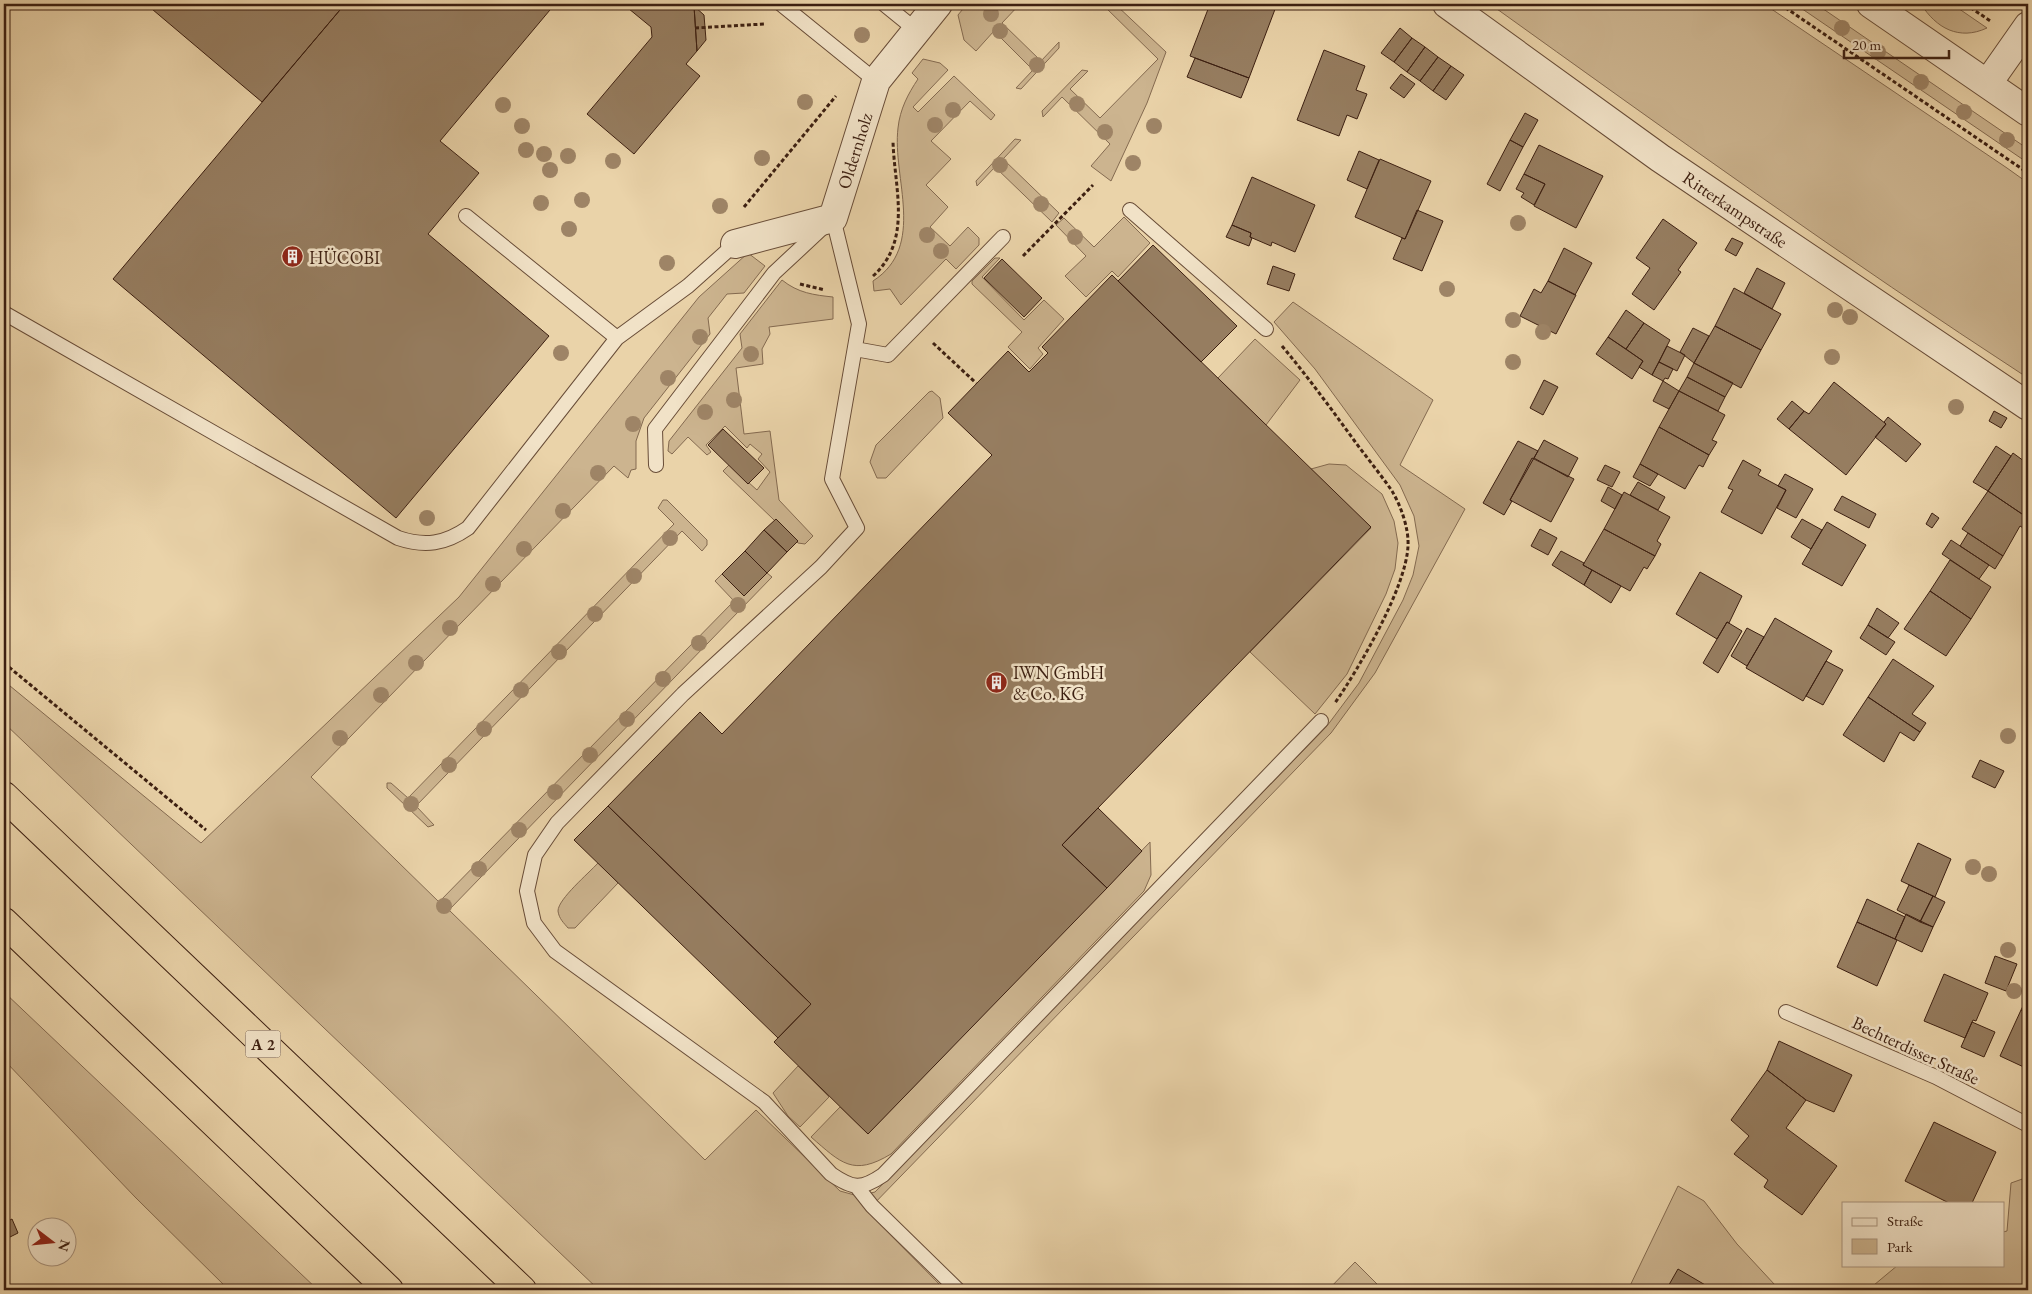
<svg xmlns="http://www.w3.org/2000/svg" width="2032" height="1294" font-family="'EB Garamond',serif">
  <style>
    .green { fill: #ccb48f; stroke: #846a50 }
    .building { fill: #967d60; stroke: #3c1f11 }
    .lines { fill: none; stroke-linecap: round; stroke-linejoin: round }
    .service-casing { stroke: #684c37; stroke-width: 16 }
    .minor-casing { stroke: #684c37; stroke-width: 30 }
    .motorway-casing { stroke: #3c1f11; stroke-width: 30 }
    .path { stroke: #3c1f11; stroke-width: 3; stroke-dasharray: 4 2.5; stroke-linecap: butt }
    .service { stroke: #f1e2c7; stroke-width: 14 }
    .minor { stroke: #f1e2c7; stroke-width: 28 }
    .motorway { stroke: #ead3a9; stroke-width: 28 }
    .tree { fill: #9e8466 }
    .labels { text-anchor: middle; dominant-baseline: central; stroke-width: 5; stroke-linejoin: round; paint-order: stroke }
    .shield { fill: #f1e2c7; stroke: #725a48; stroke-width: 1 }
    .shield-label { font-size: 16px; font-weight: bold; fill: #3c1f11 }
    .street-label { font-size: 18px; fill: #3c1f11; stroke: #f1e2c7 }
    .poi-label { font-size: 18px; fill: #3c1f11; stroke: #f1e2c7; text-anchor: start }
  </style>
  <rect width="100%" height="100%" fill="#ead3a9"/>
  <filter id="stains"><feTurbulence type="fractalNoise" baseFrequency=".004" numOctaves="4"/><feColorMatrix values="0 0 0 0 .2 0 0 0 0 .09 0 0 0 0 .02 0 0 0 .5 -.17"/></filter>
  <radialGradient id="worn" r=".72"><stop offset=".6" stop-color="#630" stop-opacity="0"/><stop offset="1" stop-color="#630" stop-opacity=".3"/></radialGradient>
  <path class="green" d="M967,4H1020L1002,23L1041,61L1059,42V48L1021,89L1016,88L1033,70L994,31L976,51L964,40L958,15Z
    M1102,4H1115L1166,52L1147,103L1111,181L1091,166L1110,144L1062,97L1043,117L1042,111L1082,70L1088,71L1070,89L1100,118L1158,59Z
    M1490,4H1764L2007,168L2028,183V378C1845,259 1667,131 1490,4Z
    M1795,4H1816L2028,149V163Z
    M1921,4H1952L1987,28C1959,41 1936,28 1921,4Z
    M923,59L940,63L948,70L913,107L918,112L954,76L995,115L991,120L970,101L931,141L951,159L926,185L948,207L930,227L950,246L968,227L979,238V245L956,269L946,259L901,305L890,289L874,291L873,281C927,246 892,178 898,128C900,109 908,94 918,79L912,73Z
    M1015,139L1021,140L1003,159L1059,213L1052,222L995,167L977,186L976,181Z
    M1124,217L1150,243L1118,277L1112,271L1086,297L1065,276L1086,256L1056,225L1064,218L1094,247Z
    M748,253L765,266L744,293L727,294L708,318L710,334L644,418L636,441V469L631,470L628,478L614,466L311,777L439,902L734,601L715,581L722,574L744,596L767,573L772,577L449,910L705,1160L756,1110L840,1191L858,1196L875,1192L1327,726L1359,683L1403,600L1413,575L1419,546L1414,516L1400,485L1315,369L1274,322L1293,302L1433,400L1400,465L1465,509L1375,673L1331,733L867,1211L945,1290H599L4,723V681L201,843L459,597L699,297Z
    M995,258H1000L982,277L1024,320L1044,300L1064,319L1038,348L1043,354L1030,369L1008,347L1022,332L972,284V281Z
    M782,280C798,293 814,295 833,297V319L769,327L770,334L762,349L763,364L736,368L744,434L770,431L779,500L813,536L805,544L798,543L723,471L729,465L757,490L770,472L758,459L762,454L750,444L747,448L725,426L706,445L711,452L707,455L688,437L672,454L668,451L669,441L742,348L740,334Z
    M1255,339L1300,380L1266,425L1218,378Z
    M932,391L940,398L943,418L886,478H877L870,462L876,445L929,392Z
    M1329,464L1346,465L1382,494L1394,521L1398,543L1395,569L1386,594L1347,674L1315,714L1250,652L1371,528L1311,469Z
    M663,500H667L707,540V545L702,551L682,531L416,806L434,825L428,827L387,788V783H391L408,798L674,524L658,508Z
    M1150,842L1151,875L1144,891L891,1154C853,1177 841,1163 811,1137L840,1107L868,1134Z
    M598,863L618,883L575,928H568C564,923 559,919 558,911C558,899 589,873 598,863Z
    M4,992L318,1290H229L136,1198L4,1060Z
    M798,1066L829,1097L800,1127L788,1116L773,1093Z
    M2028,1177V1273L2022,1290H1868L1898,1265H2003V1232L2007,1231L2011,1183Z
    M1678,1186L1704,1201L1737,1244L1775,1285L1784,1290H1628Z
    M1355,1262L1383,1290H1328Z"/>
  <path class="building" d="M146,4H345L262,102Z
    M345,4H555L440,141L479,173L428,234L549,336L396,518L113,279Z
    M623,4H691L694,6L697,51L686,64L700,76L634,154L587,114L652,37L651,27Z
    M1210,4H1277L1249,78L1190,56Z
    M694,6L704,15L706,40L697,51Z
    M1400,28L1412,38L1394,62L1381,53Z
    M1412,38L1425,47L1407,72L1394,62Z
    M1425,47L1438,57L1420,81L1407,72Z
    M1324,50L1365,66L1356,90L1367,94L1357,119L1347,115L1339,136L1297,120Z
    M1438,57L1451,66L1433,91L1420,81Z
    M1195,58L1249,78L1241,98L1187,77Z
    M1451,66L1464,75L1446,100L1433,91Z
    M1401,74L1415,84L1404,98L1390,88Z
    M1525,113L1538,120L1523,147L1510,140Z
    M1510,140L1523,147L1500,191L1487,184Z
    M1539,145L1603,176L1576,228L1534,206L1545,184L1524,174Z
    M1359,151L1379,160L1367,189L1347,180Z
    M1380,159L1431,181L1405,239L1355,217Z
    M1524,174L1545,184L1534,205L1521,197L1524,193L1516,189Z
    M1252,177L1315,205L1295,252L1272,242L1271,246L1250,237L1251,233L1232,225Z
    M1417,210L1443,221L1422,271L1393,259L1402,238L1405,239Z
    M1663,219L1697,243L1678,270L1681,272L1654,310L1632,294L1650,268L1636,258Z
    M1232,225L1251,233L1250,237L1252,238L1249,246L1226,237Z
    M1732,238L1743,243L1736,256L1725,250Z
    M1153,245L1237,326L1201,362L1118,281Z
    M1564,248L1592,263L1575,295L1548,281Z
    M1002,259L1042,298L1024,317L984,278Z
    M1273,266L1295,274L1289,291L1267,284Z
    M1757,268L1785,283L1772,309L1744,293Z
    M1112,275L1371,527L1062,845L1107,888L868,1134L774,1042L811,1004L608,806L700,712L722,734L992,455L948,413L1008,351L1029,372L1048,353L1042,347Z
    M1548,281L1576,295L1556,334L1520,316L1534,289L1541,293Z
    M1734,288L1781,314L1761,350L1715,326Z
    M1626,310L1644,323L1626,349L1608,337Z
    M1644,323L1670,340L1652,375L1639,367L1643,361L1626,349Z
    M1715,326L1761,350L1741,388L1694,363Z
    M1693,328L1709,336L1694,363L1680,352Z
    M1608,337L1643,361L1632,379L1596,354Z
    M1667,346L1685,355L1677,371L1659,362Z
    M1659,362L1673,369L1668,379L1665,378L1663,381L1652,375Z
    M1694,363L1733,383L1725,397L1687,377Z
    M1687,377L1725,397L1718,411L1679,391Z
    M1544,380L1558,387L1543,415L1530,408Z
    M1663,381L1679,391L1669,409L1653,401Z
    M1834,382L1886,424L1846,475L1789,429L1804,411L1809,414Z
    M1679,391L1725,415L1712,440L1717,442L1709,455L1659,427Z
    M1792,401L1804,411L1789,429L1777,419Z
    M1994,411L2007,418L2001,428L1989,421Z
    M1888,417L1921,444L1906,462L1875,437L1886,424L1884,422Z
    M1659,427L1709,455L1703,467L1699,465L1685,489L1640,464Z
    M723,429L764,468L748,484L708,445Z
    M1544,440L1578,458L1568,477L1534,458Z
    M1518,441L1538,451L1510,500L1512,501L1504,515L1483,503Z
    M1996,446L2011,456L1988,491L1973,482Z
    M2013,453L2028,464V518L1988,491Z
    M1532,458L1574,479L1551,522L1510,500Z
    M1743,460L1761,470L1758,475L1786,490L1762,534L1721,512L1733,490L1728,488Z
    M1640,464L1658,474L1650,486L1633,477Z
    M1605,465L1620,472L1612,487L1597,480Z
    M1785,474L1813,489L1796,518L1777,508L1786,490L1778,486Z
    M1638,482L1665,497L1658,510L1630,495Z
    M1608,487L1622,495L1615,509L1601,501Z
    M1988,491L2028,518V531L2020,526L2003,556L1962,529Z
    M1624,492L1670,517L1657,541L1661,544L1655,556L1604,529Z
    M1842,496L1876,514L1869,528L1834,510Z
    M1932,513L1939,518L1932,528L1926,524Z
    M776,519L798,541L787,552L764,530Z
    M1802,519L1822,530L1811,549L1791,537Z
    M1827,522L1866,545L1842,586L1802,564Z
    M1540,529L1557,538L1548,555L1531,546Z
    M1604,529L1655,556L1647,569L1644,567L1630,591L1583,565Z
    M764,530L787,552L767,573L745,551Z
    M1968,533L2003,556L1995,569L1960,546Z
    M1951,540L1989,565L1979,579L1942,554Z
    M745,551L767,573L744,596L722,574Z
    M1561,551L1584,563L1583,565L1592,570L1584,585L1552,565Z
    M1950,560L1991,587L1971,619L1930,591Z
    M1592,570L1621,586L1611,603L1584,585Z
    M1700,572L1742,596L1729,623L1727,622L1717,639L1676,614Z
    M1930,591L1971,619L1946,656L1904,629Z
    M1877,608L1899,623L1888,638L1868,625Z
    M1775,618L1832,651L1803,701L1746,668Z
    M1727,622L1742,631L1718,673L1703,663Z
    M1868,625L1895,642L1886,655L1860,638Z
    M1747,628L1764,637L1747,666L1731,656Z
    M1893,659L1934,686L1912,714L1926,723L1920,732L1868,697Z
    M1826,661L1843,670L1823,705L1806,696Z
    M1868,697L1920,732L1914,741L1900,732L1884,762L1843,735Z
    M1980,760L2004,771L1995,788L1972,777Z
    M608,806L811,1004L778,1038L574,840Z
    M1098,808L1142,851L1107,888L1062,845Z
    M1918,843L1951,859L1935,897L1901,881Z
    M1909,885L1933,896L1920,922L1897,910Z
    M1933,896L1945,902L1933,927L1920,922Z
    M1867,899L1905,917L1895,939L1857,922Z
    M1906,914L1933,927L1922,952L1895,939Z
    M1857,922L1897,940L1877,986L1837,967Z
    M1995,956L2017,964L2006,991L1985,983Z
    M1944,974L1988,993L1976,1021L1973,1020L1965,1038L1924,1021Z
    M2028,996V1014L2021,1010Z
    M2021,1010L2028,1014V1069L2000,1056Z
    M1972,1022L1995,1032L1984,1057L1961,1047Z
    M1779,1041L1852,1075L1834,1112L1806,1100L1767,1070Z
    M1767,1070L1806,1100L1786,1128L1837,1166L1802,1215L1764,1187L1768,1180L1734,1154L1749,1136L1731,1120Z
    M1934,1122L1996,1152L1972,1203H1949L1905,1181Z
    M12,1219L18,1233L4,1240V1223Z
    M1678,1269L1707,1286L1704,1290H1666Z"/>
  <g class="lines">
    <defs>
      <path id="service" d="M781,4L876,81
        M884,4L916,30
        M1130,210L1266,329
        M466,216L617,338
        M4,313L398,538C425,547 445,544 468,528L617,338L688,286L735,244
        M855,349L888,355L1003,237
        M656,465L655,429L774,273L833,218L859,324L832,479L857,528L821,567L683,694L557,823L535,855L527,891L534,923L555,951L764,1102L831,1174C853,1189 861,1190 883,1175L1321,721
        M1786,1012L1936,1077L2028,1125
        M857,1187L872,1206L958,1290"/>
      <g id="minor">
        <path id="s1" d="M1447,4L1660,158L2028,406"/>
        <path d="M1871,4L2028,112"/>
        <path d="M1988,83L2028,26"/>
        <path id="s2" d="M735,244L833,218L876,81L938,4"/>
      </g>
      <path id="motorway" d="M4,796L522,1290
        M4,922L389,1290"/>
    </defs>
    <use href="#service" class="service-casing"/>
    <use href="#minor" class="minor-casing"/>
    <use href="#motorway" class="motorway-casing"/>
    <path class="path" d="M1780,4L2028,173
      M1965,4L1992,22
      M695,28L764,24
      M744,207L836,96
      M1023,256L1093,185
      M873,276C913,240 894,187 893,141
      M800,284L825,290
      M933,343L976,383
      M1282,346C1308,377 1332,410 1356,443C1368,459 1381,475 1392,491C1401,506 1409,529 1408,546C1406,588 1359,668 1335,703
      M4,663L206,830"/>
    <use href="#service" class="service"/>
    <use href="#minor" class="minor"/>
    <use href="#motorway" class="motorway"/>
  </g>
  <g class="tree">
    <circle cx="991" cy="14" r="8"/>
    <circle cx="1842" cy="28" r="8"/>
    <circle cx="1000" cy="31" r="8"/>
    <circle cx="862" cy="35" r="8"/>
    <circle cx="1878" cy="52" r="8"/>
    <circle cx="1037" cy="65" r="8"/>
    <circle cx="1921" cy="82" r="8"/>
    <circle cx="805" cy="102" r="8"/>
    <circle cx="1077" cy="104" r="8"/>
    <circle cx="503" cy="105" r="8"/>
    <circle cx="953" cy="110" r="8"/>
    <circle cx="1964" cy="112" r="8"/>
    <circle cx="935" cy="125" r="8"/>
    <circle cx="522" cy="126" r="8"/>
    <circle cx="1154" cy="126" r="8"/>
    <circle cx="1105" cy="132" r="8"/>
    <circle cx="2007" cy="140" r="8"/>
    <circle cx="526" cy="150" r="8"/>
    <circle cx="544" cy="154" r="8"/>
    <circle cx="568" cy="156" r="8"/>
    <circle cx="762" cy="158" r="8"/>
    <circle cx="613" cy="161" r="8"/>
    <circle cx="1133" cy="163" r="8"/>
    <circle cx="1000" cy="165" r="8"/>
    <circle cx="550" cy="170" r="8"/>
    <circle cx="582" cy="200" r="8"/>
    <circle cx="541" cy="203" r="8"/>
    <circle cx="1041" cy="204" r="8"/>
    <circle cx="720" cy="206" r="8"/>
    <circle cx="1518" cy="223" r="8"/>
    <circle cx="569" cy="229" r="8"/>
    <circle cx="927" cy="235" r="8"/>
    <circle cx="1075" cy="237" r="8"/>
    <circle cx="941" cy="251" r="8"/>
    <circle cx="667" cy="263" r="8"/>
    <circle cx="1447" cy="289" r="8"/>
    <circle cx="1835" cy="310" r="8"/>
    <circle cx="1850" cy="317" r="8"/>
    <circle cx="1513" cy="320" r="8"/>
    <circle cx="1543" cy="332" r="8"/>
    <circle cx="700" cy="337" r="8"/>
    <circle cx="561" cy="353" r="8"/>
    <circle cx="751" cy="354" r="8"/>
    <circle cx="1832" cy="357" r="8"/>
    <circle cx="1513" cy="362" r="8"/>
    <circle cx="668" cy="378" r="8"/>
    <circle cx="734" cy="400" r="8"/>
    <circle cx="1956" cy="407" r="8"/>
    <circle cx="705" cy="412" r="8"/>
    <circle cx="633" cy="424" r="8"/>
    <circle cx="598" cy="473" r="8"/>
    <circle cx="563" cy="511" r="8"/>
    <circle cx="427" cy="518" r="8"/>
    <circle cx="670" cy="538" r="8"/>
    <circle cx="524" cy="549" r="8"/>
    <circle cx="634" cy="576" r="8"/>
    <circle cx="493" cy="584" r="8"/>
    <circle cx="738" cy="605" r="8"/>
    <circle cx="595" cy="614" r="8"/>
    <circle cx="450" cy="628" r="8"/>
    <circle cx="699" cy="643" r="8"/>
    <circle cx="559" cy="652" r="8"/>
    <circle cx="416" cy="663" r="8"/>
    <circle cx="663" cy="679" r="8"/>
    <circle cx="521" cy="690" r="8"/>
    <circle cx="381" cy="695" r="8"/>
    <circle cx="627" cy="719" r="8"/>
    <circle cx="484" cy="729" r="8"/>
    <circle cx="2008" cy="736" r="8"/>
    <circle cx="340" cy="738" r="8"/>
    <circle cx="590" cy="755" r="8"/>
    <circle cx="449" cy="765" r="8"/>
    <circle cx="555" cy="792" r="8"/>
    <circle cx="411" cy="804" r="8"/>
    <circle cx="519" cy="830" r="8"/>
    <circle cx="1973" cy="867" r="8"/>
    <circle cx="479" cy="869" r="8"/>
    <circle cx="1989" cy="874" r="8"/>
    <circle cx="444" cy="906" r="8"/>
    <circle cx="2008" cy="950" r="8"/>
    <circle cx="2014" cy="991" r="8"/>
  </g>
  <defs>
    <symbol id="building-disc" viewBox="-11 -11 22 22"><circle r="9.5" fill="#8f2418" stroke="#f1e2c7"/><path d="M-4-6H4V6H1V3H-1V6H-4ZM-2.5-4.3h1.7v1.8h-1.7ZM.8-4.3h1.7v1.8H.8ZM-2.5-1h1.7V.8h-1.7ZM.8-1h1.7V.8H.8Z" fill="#fff"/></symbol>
  </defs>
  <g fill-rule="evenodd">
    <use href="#building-disc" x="280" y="244" width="25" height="25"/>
    <use href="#building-disc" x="984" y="670" width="25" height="25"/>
  </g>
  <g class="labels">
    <rect class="shield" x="245.5" y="1030.5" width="35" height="27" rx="4"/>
    <g class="shield-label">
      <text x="263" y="1044">A 2</text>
    </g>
    <g class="street-label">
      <text stroke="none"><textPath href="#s2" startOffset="172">Oldernholz</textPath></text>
      <text stroke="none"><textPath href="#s1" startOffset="354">Ritterkampstraße</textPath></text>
      <text transform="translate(1916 1050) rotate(25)">Bechterdisser Straße</text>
    </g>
    <g class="poi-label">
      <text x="309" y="257">HÜCOBI</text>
      <text x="1013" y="672">IWN GmbH<tspan x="1013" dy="21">&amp; Co. KG</tspan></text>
    </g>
  </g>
  <rect width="2032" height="1294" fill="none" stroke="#ead3a9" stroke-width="20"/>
  <rect x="5" y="5" width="2022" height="1284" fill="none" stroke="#3c1f11" stroke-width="2.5"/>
  <rect x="10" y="10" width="2012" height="1274" fill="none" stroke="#3c1f11"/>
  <rect x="1842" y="1202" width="162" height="65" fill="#f1e2c7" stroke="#a9947e"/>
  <rect x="1852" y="1218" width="25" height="8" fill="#f1e2c7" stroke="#a9947e"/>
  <text x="1887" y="1226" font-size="15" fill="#3c1f11">Straße</text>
  <rect x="1852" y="1239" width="25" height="15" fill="#ccb48f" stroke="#a9947e"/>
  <text x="1887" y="1252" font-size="15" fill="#3c1f11">Park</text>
  <g transform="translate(52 1242) rotate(106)"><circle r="24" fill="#f1e2c7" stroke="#a9947e"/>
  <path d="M0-4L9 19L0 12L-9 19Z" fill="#8f2418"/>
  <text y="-8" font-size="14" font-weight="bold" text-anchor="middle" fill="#3c1f11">N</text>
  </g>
  <path d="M1844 50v8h105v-8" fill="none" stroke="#3c1f11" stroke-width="2.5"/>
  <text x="1852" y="50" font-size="15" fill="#3c1f11" stroke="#f1e2c7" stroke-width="4" paint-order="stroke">20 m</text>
  <rect width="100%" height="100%" filter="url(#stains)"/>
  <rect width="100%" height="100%" fill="url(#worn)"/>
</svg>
